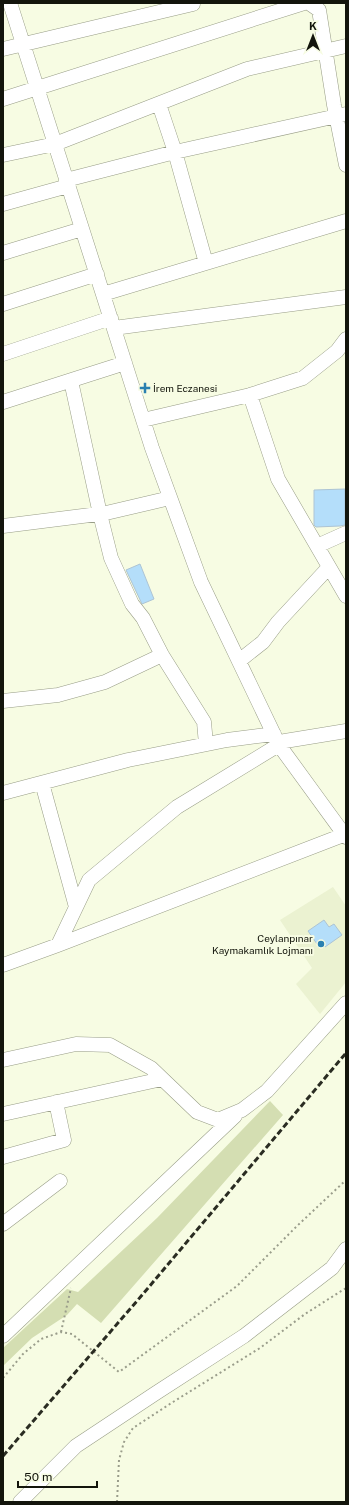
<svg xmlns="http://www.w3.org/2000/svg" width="349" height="1505" font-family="'Public Sans',sans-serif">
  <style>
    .built { fill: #ebf2d1 }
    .green { fill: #d4deb2 }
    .building { fill: #b4defa; stroke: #adc4d4 }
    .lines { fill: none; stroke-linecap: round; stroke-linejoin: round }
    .minor-casing { stroke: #989d87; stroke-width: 15 }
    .path { stroke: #9a9d8b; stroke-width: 2; stroke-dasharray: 2 3; stroke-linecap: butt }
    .minor { stroke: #fff; stroke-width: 14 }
    .rail { stroke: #2a2c22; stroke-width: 3; stroke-dasharray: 6 3; stroke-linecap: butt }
    .poi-dot { fill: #2a80b0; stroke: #f7fce3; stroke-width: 1.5 }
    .labels { text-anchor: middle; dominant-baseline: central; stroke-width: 4; stroke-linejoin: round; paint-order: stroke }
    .poi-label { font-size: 10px; fill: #13150c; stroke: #f7fce3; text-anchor: start }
  </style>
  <rect width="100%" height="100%" fill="#f7fce3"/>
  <path class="built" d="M333,887L346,906V982L320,1014L296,984L312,968L280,920Z"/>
  <path class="green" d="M270,1101L283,1115L101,1323L77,1304L67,1315L32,1338L3,1366V1348L67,1289L78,1292L157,1218Z"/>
  <path class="building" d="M345,489V525L340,526L316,527L314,525V490Z
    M140,564L154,599L142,604L126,570Z
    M324,920L329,927L334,924L342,935L325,947L321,941L317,944L308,931Z"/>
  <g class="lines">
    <defs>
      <path id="minor" d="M10,3L152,448L201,582L279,745L346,837
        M309,3L319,10L334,105L346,165
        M3,49L193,4
        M3,99L304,3
        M159,104L175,152L206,263
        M3,155L55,144L247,69L346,46
        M66,180L175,152L346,114
        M3,204L68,186
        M3,253L82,229
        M103,294L346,221
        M3,304L97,274
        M114,328L346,297
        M3,354L111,318
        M71,381L100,514L111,558L132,604L143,618L162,655L204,722L206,744
        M250,395L278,479L346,596
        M3,402L125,363
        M143,420L250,395L303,378L337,351L346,339
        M3,526L106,513L170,498
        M317,546L346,533
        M239,661L263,642L278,622L329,567
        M3,701L58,695L105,682L162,655
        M42,783L76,907
        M3,793L128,760L227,740L274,734
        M58,945L89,880L177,807L285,741L346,731
        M3,965L58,945L346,834
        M3,1060L76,1044L110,1045L151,1068L197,1112L218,1120L242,1110L267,1091L346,1003
        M3,1114L162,1079
        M3,1157L64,1140L56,1102
        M3,1224L60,1181
        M3,1336L235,1116
        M20,1502L76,1446L156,1393L244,1336L332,1268L346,1249"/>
    </defs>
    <use href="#minor" class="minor-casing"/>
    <path class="path" d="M61,1332L71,1288
      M3,1378L23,1354L41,1339L61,1332L72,1334L119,1372L237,1286L297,1226L346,1180
      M117,1502L119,1460L124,1442L133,1428L173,1402L260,1348L305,1314L346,1288"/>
    <use href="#minor" class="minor"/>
    <path class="rail" d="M3,1456L143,1294L346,1053"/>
  </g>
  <g class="poi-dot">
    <path d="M143 382h4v4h4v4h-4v4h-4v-4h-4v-4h4z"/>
    <circle cx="321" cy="944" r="4"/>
  </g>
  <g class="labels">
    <g class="poi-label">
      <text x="153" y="388">İrem Eczanesi</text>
      <text x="313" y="938" text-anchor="end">Ceylanpınar<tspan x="313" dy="12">Kaymakamlık Lojmanı</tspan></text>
    </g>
  </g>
  <rect width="349" height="1505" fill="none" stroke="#13150c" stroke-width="8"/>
  <g transform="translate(313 36)" stroke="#f7fce3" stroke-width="3" paint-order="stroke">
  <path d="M0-3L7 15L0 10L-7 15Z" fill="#13150c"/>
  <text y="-6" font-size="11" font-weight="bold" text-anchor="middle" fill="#13150c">K</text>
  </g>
  <path d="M18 1481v6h79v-6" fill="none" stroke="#13150c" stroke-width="2"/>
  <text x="24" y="1481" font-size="12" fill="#13150c" stroke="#f7fce3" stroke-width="3" paint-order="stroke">50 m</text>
</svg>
